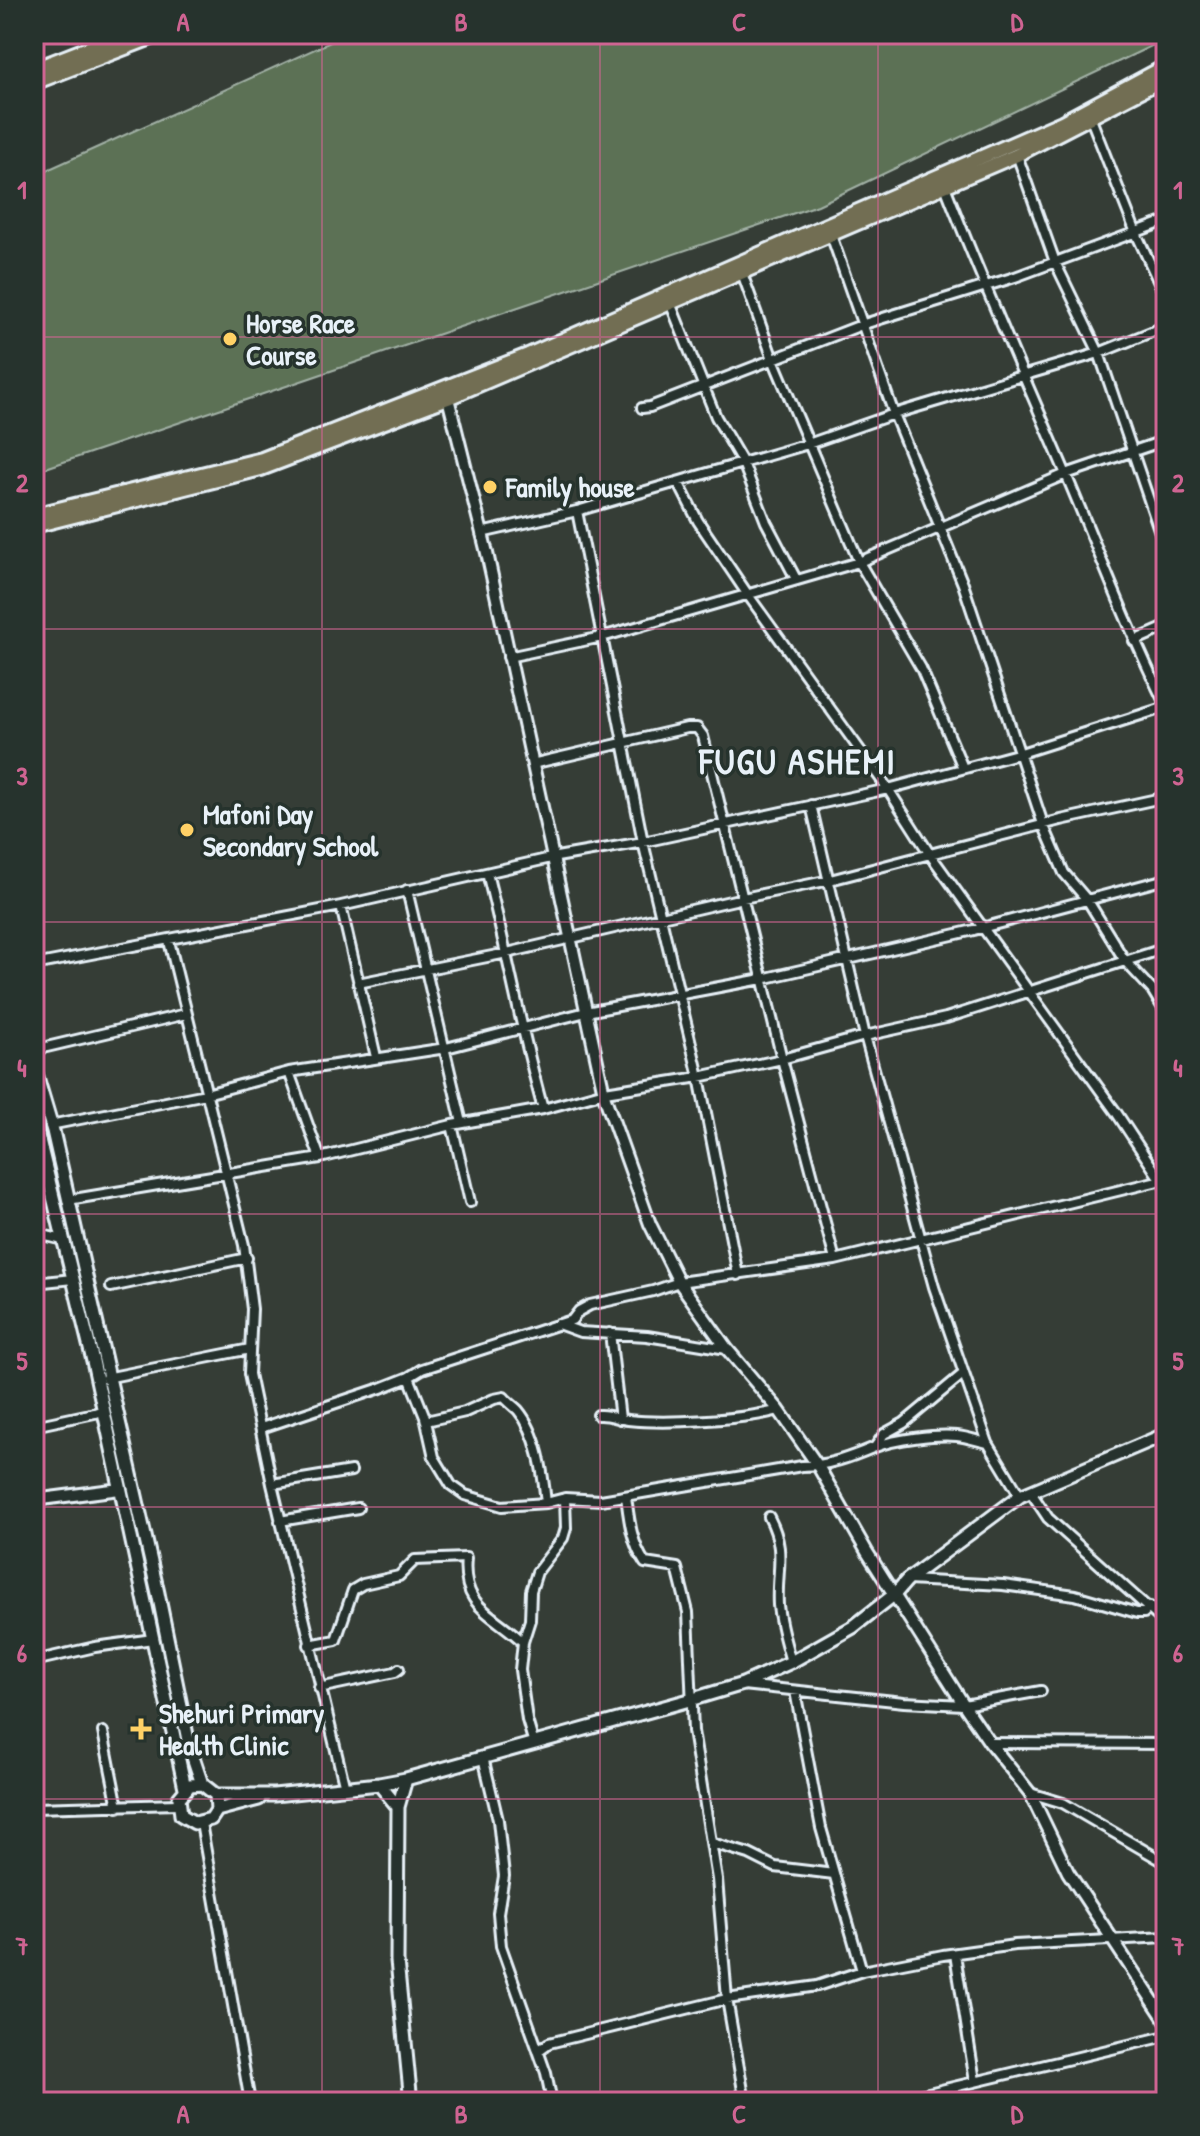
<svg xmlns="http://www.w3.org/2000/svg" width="1200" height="2136" font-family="'Patrick Hand',sans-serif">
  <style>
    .green { fill: #5b7155; stroke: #a2b1a6; stroke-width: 2 }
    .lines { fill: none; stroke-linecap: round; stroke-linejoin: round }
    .minor-casing { stroke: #e8f1f8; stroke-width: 14 }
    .tertiary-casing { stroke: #e8f1f8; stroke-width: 16 }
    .secondary-casing { stroke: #e8f1f8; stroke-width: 17 }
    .primary-casing { stroke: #e8f1f8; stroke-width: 18 }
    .trunk-casing { stroke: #e8f1f8; stroke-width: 20 }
    .minor { stroke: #26332d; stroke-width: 8 }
    .tertiary { stroke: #26332d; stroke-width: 10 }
    .secondary { stroke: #26332d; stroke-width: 11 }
    .primary { stroke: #726e52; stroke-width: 12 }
    .trunk { stroke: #726e52; stroke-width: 14 }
    .grid { fill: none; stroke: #cf6492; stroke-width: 2; stroke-opacity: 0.55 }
    .poi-dot { fill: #ffd166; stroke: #26332d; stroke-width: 3 }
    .labels { text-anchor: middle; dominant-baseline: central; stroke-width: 7; stroke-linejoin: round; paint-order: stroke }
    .poi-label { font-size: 28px; font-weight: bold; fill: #e8f1f8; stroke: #26332d; text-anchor: start }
    .district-label { font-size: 36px; font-weight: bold; letter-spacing: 2px; fill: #e8f1f8; stroke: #26332d }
    .neatline { fill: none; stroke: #cf6492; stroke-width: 3 }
    .grid-label { font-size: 26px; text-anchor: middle; font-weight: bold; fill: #cf6492 }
  </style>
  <rect width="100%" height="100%" fill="#353d36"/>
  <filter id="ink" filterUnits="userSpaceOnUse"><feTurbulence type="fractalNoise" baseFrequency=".0125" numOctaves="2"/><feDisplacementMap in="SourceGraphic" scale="16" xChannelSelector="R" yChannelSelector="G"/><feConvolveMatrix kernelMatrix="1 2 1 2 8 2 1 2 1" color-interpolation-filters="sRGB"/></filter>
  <g filter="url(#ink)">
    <path class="green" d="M348,34H1166V39L818,205L34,472V176Z"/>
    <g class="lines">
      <defs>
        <path id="minor" d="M1091,119L1136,233L1166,298
          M1017,155L1055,262L1099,353L1166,550
          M945,186C982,282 1024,376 1065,472C1098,550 1128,629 1166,706
          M831,235L894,414L963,584L1043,824L1064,873L1088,901L1125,961L1152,990L1166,1013
          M742,273L773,359L859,562L921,668L963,768
          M671,305L716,417L743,463L766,522L796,579
          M642,408L650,407L864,324L1015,277L1166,221
          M678,482L698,521L748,595L888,789L929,853L1116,1112L1166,1188
          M577,511L643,842L699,1077L738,1275
          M481,533L577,511L808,444L894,414L1099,353L1166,326
          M1134,641L1166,627
          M508,657L602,637L859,562L1066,474L1166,440
          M532,764L687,728H697L703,736L782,1059L835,1260
          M811,805L865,1036L934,1287L988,1443L1020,1496
          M487,873C507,951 521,1031 543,1109
          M407,890L462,1123
          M341,906L376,1057
          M169,941L244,1245L252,1309L249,1374L272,1484L345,1788
          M34,965L341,906L551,858L643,842L888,789L1021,753L1166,707
          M358,983L507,953L743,898L830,880L1061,820L1166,797
          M34,1050L186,1014
          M289,1072L320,1158
          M50,1125L206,1094L289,1072L446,1048L586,1012L762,979L974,930L1166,879
          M452,1125L470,1202
          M68,1200L320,1158L452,1125L543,1109L605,1092L699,1077L782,1059L865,1036L946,1018L1166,948
          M34,1233L63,1240
          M34,1283L73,1279
          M111,1287L247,1258
          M558,1324L580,1332L647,1336L727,1349
          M610,1333L620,1419
          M409,1377L425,1417L434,1457L451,1485L465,1495L502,1506L546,1503L565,1498L601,1500L802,1466C828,1466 851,1457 875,1447C895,1439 936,1434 957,1436C967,1437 978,1441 988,1443
          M106,1378L250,1349
          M598,1415C610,1414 617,1419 628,1420C665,1424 744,1420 779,1410
          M426,1421L465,1412L494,1399L504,1397C508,1402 514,1406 518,1410C538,1434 543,1473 546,1503
          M34,1426L104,1411
          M261,1428L381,1388L409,1377L422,1369L572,1320L579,1311L590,1305L653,1291L679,1282L835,1260L1166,1179
          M875,1447L884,1434L904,1423L963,1374
          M272,1484L351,1471
          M1030,1491L1048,1518L1166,1624
          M626,1496C629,1519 631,1542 645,1563L677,1568L688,1612L693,1731L717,1879L727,1999L745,2102
          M769,1517C787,1551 776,1570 778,1605C780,1625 786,1644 791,1662
          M280,1521L358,1508
          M908,1580L1003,1585L1075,1595L1137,1613H1144L1150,1607
          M309,1645L336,1640L353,1590L363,1584L399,1576L415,1560L466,1558C461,1607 492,1613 523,1642
          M34,1661L95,1647L153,1639
          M743,1685L904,1702L964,1705L1041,1691
          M319,1688L395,1672L399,1669
          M795,1691L821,1828L862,1971
          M103,1732L118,1807
          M990,1743L1166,1744
          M534,1744L527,1720L520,1670L523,1642L530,1620L531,1591L537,1572L563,1538L566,1528L565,1498
          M483,1757L498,1820L504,1876L498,1913L501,1946L546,2073L552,2102
          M1030,1793L1063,1803L1166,1863
          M34,1808L178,1804
          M201,1823L250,2102
          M712,1843L749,1854L775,1867L834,1874
          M955,1954L975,2081
          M538,2051L549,2043L727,1999L817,1986L862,1971L943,1955L1015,1945L1166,1937
          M891,2102L1166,2036"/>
        <path id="tertiary" d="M448,398L487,553L605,1098L650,1224L679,1282L727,1349L779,1410L818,1466L867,1552L964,1705L990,1743L1030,1793L1068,1872L1166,2021
          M34,1500L120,1489"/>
        <path id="secondary" d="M34,1067L53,1131L158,1593L189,1745L202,1784
          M34,1119L93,1361L185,1788
          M406,1779L398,1807L397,1961L411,2102
          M379,1784L398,1807
          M216,1795L217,1810L211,1819L195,1823L181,1815L179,1798L190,1785L202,1784L216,1795H274L379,1784L406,1779L693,1699L743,1684L791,1662L853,1627L895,1594L907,1580L1020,1496L1166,1434
          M217,1810L259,1799"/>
        <path id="primary" d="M34,515L262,459L528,355L1062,122L1166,66
          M34,526L261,469L448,398L1017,155L1166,78"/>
        <path id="trunk" d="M34,70L127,34
          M34,82L159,34"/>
      </defs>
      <use href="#minor" class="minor-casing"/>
      <use href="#tertiary" class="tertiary-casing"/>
      <use href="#secondary" class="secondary-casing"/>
      <use href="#primary" class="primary-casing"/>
      <use href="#trunk" class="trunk-casing"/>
      <use href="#minor" class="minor"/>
      <use href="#tertiary" class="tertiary"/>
      <use href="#secondary" class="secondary"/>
      <use href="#primary" class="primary"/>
      <use href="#trunk" class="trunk"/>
    </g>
  </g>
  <path class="grid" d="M322,34V2102M600,34V2102M878,34V2102M34,337H1166M34,629H1166M34,922H1166M34,1214H1166M34,1507H1166M34,1799H1166"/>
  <g class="poi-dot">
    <circle cx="230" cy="339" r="8"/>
    <circle cx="490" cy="487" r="8"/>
    <circle cx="187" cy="830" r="8"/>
    <path d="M137 1717h8v8h8v8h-8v8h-8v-8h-8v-8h8z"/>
  </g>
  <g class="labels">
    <g class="poi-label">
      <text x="246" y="323">Horse Race<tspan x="246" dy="32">Course</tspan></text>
      <text x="506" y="487">Family house</text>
      <text x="203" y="814">Mafoni Day<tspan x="203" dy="32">Secondary School</tspan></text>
      <text x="159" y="1713">Shehuri Primary<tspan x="159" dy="32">Health Clinic</tspan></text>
    </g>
    <g class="district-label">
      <text x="798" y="760">FUGU ASHEMI</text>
    </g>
  </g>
  <rect width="1200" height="2136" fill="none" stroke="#26332d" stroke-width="88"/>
  <rect x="44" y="44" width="1112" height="2048" class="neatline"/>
  <g class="grid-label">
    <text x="183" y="31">A</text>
    <text x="461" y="31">B</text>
    <text x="739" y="31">C</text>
    <text x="1017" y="31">D</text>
    <text x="22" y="199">1</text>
    <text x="1178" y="199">1</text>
    <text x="22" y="492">2</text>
    <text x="1178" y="492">2</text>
    <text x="22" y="785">3</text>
    <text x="1178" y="785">3</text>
    <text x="22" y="1077">4</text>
    <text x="1178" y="1077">4</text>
    <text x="22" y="1370">5</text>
    <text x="1178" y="1370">5</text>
    <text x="22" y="1662">6</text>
    <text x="1178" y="1662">6</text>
    <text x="22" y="1955">7</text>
    <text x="1178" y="1955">7</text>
    <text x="183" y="2123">A</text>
    <text x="461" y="2123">B</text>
    <text x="739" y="2123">C</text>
    <text x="1017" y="2123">D</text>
  </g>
</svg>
